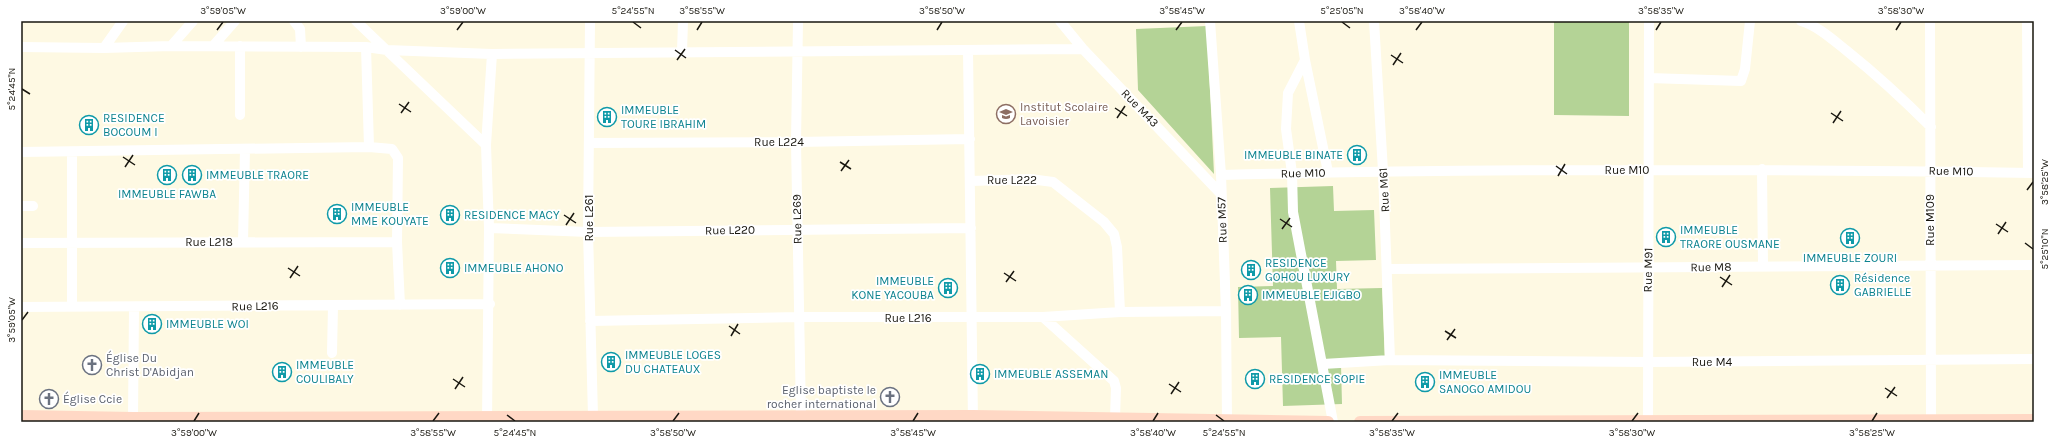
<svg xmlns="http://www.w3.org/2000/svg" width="2055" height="443" font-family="Karla,sans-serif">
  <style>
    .green { fill: #b4d396 }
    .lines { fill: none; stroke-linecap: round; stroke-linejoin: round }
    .minor { stroke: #fff; stroke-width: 10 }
    .major { stroke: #ffd8c5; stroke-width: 12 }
    .ticks { fill: none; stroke: #191710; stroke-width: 1.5 }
    .labels { text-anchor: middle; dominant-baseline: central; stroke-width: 3.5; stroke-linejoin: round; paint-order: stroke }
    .education-label { font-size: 12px; fill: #785e54; stroke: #fff; text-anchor: start }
    .street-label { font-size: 12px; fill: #191710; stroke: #fff }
    .culture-label { font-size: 12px; fill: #0d838f; stroke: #fff; text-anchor: start }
    .worship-label { font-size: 12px; fill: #5b616d; stroke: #fff; text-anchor: start }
    .neatline { fill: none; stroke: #191710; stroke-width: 1.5 }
    .ticks-label { font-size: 10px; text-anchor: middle; fill: #191710 }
  </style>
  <rect width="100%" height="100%" fill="#fef9e3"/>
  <path class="green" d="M1554,21H1629V116L1554,115Z
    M1207,26L1214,174L1138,90L1136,29Z
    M1333,186L1334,211L1374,210L1376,260L1336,261L1337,289L1382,288L1385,364L1341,365L1342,404L1283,406L1281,337L1239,338L1238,287L1273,286L1270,188Z"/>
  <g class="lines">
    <path class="minor" d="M294,21L300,29L301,47
      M356,21L486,145L489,228L487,422
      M590,21L588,232L593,416
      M798,21L796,142L801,416
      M1060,21L1083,49L1221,194
      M1210,21L1221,175L1226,311L1227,422
      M1299,21L1305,60L1328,172
      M1374,21L1383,171L1390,360
      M1801,21C1818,26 1833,40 1847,51C1877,75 1904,100 1931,127
      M1930,21L1931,419
      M2027,21L2028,173
      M171,46L193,21
      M213,46L235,21
      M21,47L104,48L171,46L366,47L387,50L492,54L1083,49
      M366,47L369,147
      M104,48L123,21
      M968,50L973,422
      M682,52L683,21
      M1305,60L1288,93L1286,129L1292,173L1293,212L1333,422
      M1649,78L1741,81L1745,69L1750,21
      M240,115V46
      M589,143L796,142L970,139
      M486,145L492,54
      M21,152L369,147L392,149L398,158L397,242L400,305
      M1762,169L1763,266
      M1221,175C1492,168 1763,169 2034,173
      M971,181L1030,179L1053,182L1104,222L1114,234L1117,247L1120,312
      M21,206H33
      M489,228L588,232L971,228
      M243,242L245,149
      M21,243L397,242
      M1387,269L2034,265
      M21,307L490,304
      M72,307V153
      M1043,317L1114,381L1116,388L1115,418
      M590,321L798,317H1043L1120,312L1226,311
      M332,353L333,306
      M1323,364L1390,360L1648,362L2034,359
      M133,418L134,307
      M1648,422L1649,21"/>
    <path class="major" d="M21,416L133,418L973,416L1328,422
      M1360,422L2034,420"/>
  </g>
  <path class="ticks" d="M633,22L641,28M1342,22L1350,28M217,30L223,22M457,30L463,22M697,30L702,22M937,30L942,22M1176,30L1182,22M1416,30L1422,22M1656,30L1661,22M1896,30L1901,22M675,50L686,58M1391,55L1403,63M677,60L685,49M1393,65L1401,53M22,89L30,94M399,104L411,112M1115,108L1127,116M401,113L409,102M1831,113L1843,121M1117,118L1125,106M1833,123L1841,111M123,157L135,165M840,162L851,169M1556,166L1567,174M125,167L133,155M841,171L849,160M1558,176L1565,164M2027,190L2033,182M564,215L576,223M1280,219L1292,227M1996,224L2008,232M566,225L574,213M1282,229L1290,218M1998,234L2006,222M2025,243L2033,249M288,268L300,276M1004,273L1016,281M1720,277L1732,285M290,278L298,266M1006,282L1014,271M1722,287L1730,275M22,320L28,312M729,326L740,334M1445,331L1456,338M731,336L738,324M1447,340L1455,329M453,379L465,387M1169,384L1181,392M1885,388L1897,396M455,389L463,377M1171,394L1179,382M1887,398L1895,387M507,415L515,421M1216,415L1224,421M194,421L199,413M433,421L439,413M673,421L679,413M913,421L918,413M1153,421L1158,413M1392,421L1398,413M1632,421L1638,413M1872,421L1877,413"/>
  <defs>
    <symbol id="school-ring" viewBox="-11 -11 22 22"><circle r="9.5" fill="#fff" stroke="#8d6e63" stroke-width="1.5"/><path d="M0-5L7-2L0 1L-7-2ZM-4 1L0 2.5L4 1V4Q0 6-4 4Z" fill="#8d6e63"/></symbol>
    <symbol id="building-ring" viewBox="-11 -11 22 22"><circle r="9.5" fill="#fff" stroke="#0f9aa8" stroke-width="1.5"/><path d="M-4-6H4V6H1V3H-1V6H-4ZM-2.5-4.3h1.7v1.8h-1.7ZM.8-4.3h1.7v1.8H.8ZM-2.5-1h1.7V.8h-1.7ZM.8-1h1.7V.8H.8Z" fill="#0f9aa8"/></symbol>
    <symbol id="church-ring" viewBox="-11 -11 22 22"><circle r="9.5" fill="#fff" stroke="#6b7280" stroke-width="1.5"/><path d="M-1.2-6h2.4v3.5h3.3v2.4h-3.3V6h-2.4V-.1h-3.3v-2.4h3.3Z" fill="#6b7280"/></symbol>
  </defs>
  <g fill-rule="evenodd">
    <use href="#school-ring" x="995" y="103" width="22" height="22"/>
    <use href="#building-ring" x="596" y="106" width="22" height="22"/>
    <use href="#building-ring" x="78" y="114" width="22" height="22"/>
    <use href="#building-ring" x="1346" y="144" width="22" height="22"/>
    <use href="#building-ring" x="156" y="164" width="22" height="22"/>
    <use href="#building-ring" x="181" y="164" width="22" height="22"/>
    <use href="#building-ring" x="326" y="203" width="22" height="22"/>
    <use href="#building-ring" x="439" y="204" width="22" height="22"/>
    <use href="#building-ring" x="1655" y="226" width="22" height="22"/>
    <use href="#building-ring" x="1839" y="227" width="22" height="22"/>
    <use href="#building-ring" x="439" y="257" width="22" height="22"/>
    <use href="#building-ring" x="1240" y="259" width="22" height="22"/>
    <use href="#building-ring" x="1829" y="274" width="22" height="22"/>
    <use href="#building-ring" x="937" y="277" width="22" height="22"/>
    <use href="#building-ring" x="1237" y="284" width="22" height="22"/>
    <use href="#building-ring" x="141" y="313" width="22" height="22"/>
    <use href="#building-ring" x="600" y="351" width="22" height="22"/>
    <use href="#church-ring" x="81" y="354" width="22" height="22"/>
    <use href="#building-ring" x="271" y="361" width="22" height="22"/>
    <use href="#building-ring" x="969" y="363" width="22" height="22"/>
    <use href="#building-ring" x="1244" y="368" width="22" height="22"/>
    <use href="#building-ring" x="1414" y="371" width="22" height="22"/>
    <use href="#church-ring" x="879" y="386" width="22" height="22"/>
    <use href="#church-ring" x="38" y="388" width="22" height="22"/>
  </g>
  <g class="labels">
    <g class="education-label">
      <text x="1020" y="107">Institut Scolaire<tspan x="1020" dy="14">Lavoisier</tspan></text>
    </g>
    <g class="street-label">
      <text transform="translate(1140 108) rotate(46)">Rue M43</text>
      <text x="779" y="142">Rue L224</text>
      <text x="1627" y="170">Rue M10</text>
      <text transform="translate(1951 171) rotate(1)">Rue M10</text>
      <text transform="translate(1303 173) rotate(-1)">Rue M10</text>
      <text x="1012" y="180">Rue L222</text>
      <text transform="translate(1384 190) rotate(-93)">Rue M61</text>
      <text transform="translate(589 218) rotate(-90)">Rue L261</text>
      <text transform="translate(797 219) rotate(-91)">Rue L269</text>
      <text transform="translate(1222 220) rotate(-92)">Rue M57</text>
      <text transform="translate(1930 220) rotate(-90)">Rue M109</text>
      <text transform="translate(730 230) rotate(-1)">Rue L220</text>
      <text x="209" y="242">Rue L218</text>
      <text transform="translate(1711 267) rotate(-1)">Rue M8</text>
      <text transform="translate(1648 270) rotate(-89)">Rue M91</text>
      <text transform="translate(255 306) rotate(-1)">Rue L216</text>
      <text x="908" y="318">Rue L216</text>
      <text x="1712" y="362">Rue M4</text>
    </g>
    <g class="culture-label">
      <text x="621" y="110">IMMEUBLE<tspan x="621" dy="14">TOURE IBRAHIM</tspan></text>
      <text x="103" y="118">RESIDENCE<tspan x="103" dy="14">BOCOUM I</tspan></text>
      <text x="1343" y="155" text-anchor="end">IMMEUBLE BINATE</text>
      <text x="206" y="175">IMMEUBLE TRAORE</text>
      <text x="167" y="194" text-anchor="middle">IMMEUBLE FAWBA</text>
      <text x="351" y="207">IMMEUBLE<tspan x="351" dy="14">MME KOUYATE</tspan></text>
      <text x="464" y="215">RESIDENCE MACY</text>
      <text x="1680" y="230">IMMEUBLE<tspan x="1680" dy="14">TRAORE OUSMANE</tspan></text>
      <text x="1850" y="258" text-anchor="middle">IMMEUBLE ZOURI</text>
      <text x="1265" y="263">RESIDENCE<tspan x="1265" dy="14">GOHOU LUXURY</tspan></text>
      <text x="464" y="268">IMMEUBLE AHONO</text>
      <text x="1854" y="278">Résidence<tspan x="1854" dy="14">GABRIELLE</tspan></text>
      <text x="934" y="281" text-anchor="end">IMMEUBLE<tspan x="934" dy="14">KONE YACOUBA</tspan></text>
      <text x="1262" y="295">IMMEUBLE EJIGBO</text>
      <text x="166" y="324">IMMEUBLE WOI</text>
      <text x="625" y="355">IMMEUBLE LOGES<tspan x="625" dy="14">DU CHATEAUX</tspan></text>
      <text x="296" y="365">IMMEUBLE<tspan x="296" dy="14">COULIBALY</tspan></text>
      <text x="994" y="374">IMMEUBLE ASSEMAN</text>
      <text x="1439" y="375">IMMEUBLE<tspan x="1439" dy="14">SANOGO AMIDOU</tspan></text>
      <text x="1269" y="379">RESIDENCE SOPIE</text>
    </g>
    <g class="worship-label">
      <text x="106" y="358">Église Du<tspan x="106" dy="14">Christ D'Abidjan</tspan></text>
      <text x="876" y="390" text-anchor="end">Eglise baptiste le<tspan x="876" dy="14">rocher international</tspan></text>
      <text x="63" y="399">Église Ccie</text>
    </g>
  </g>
  <rect width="2055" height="443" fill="none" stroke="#ffffff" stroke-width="44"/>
  <rect x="22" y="22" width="2011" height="399" class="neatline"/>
  <g class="ticks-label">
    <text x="223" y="14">3°59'05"W</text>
    <text x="463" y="14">3°59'00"W</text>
    <text x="633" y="14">5°24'55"N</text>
    <text x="702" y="14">3°58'55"W</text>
    <text x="942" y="14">3°58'50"W</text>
    <text x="1182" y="14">3°58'45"W</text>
    <text x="1342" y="14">5°25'05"N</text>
    <text x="1422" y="14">3°58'40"W</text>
    <text x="1661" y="14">3°58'35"W</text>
    <text x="1901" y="14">3°58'30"W</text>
    <text transform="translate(11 89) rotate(-90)" y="4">5°24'45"N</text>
    <text transform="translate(2044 182) rotate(-90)" y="4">3°58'25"W</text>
    <text transform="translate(2044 249) rotate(-90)" y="4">5°25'10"N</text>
    <text transform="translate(11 320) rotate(-90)" y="4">3°59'05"W</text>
    <text x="194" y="436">3°59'00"W</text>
    <text x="433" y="436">3°58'55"W</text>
    <text x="515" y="436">5°24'45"N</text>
    <text x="673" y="436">3°58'50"W</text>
    <text x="913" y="436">3°58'45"W</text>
    <text x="1153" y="436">3°58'40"W</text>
    <text x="1224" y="436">5°24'55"N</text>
    <text x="1392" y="436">3°58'35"W</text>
    <text x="1632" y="436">3°58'30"W</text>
    <text x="1872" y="436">3°58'25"W</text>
  </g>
</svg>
